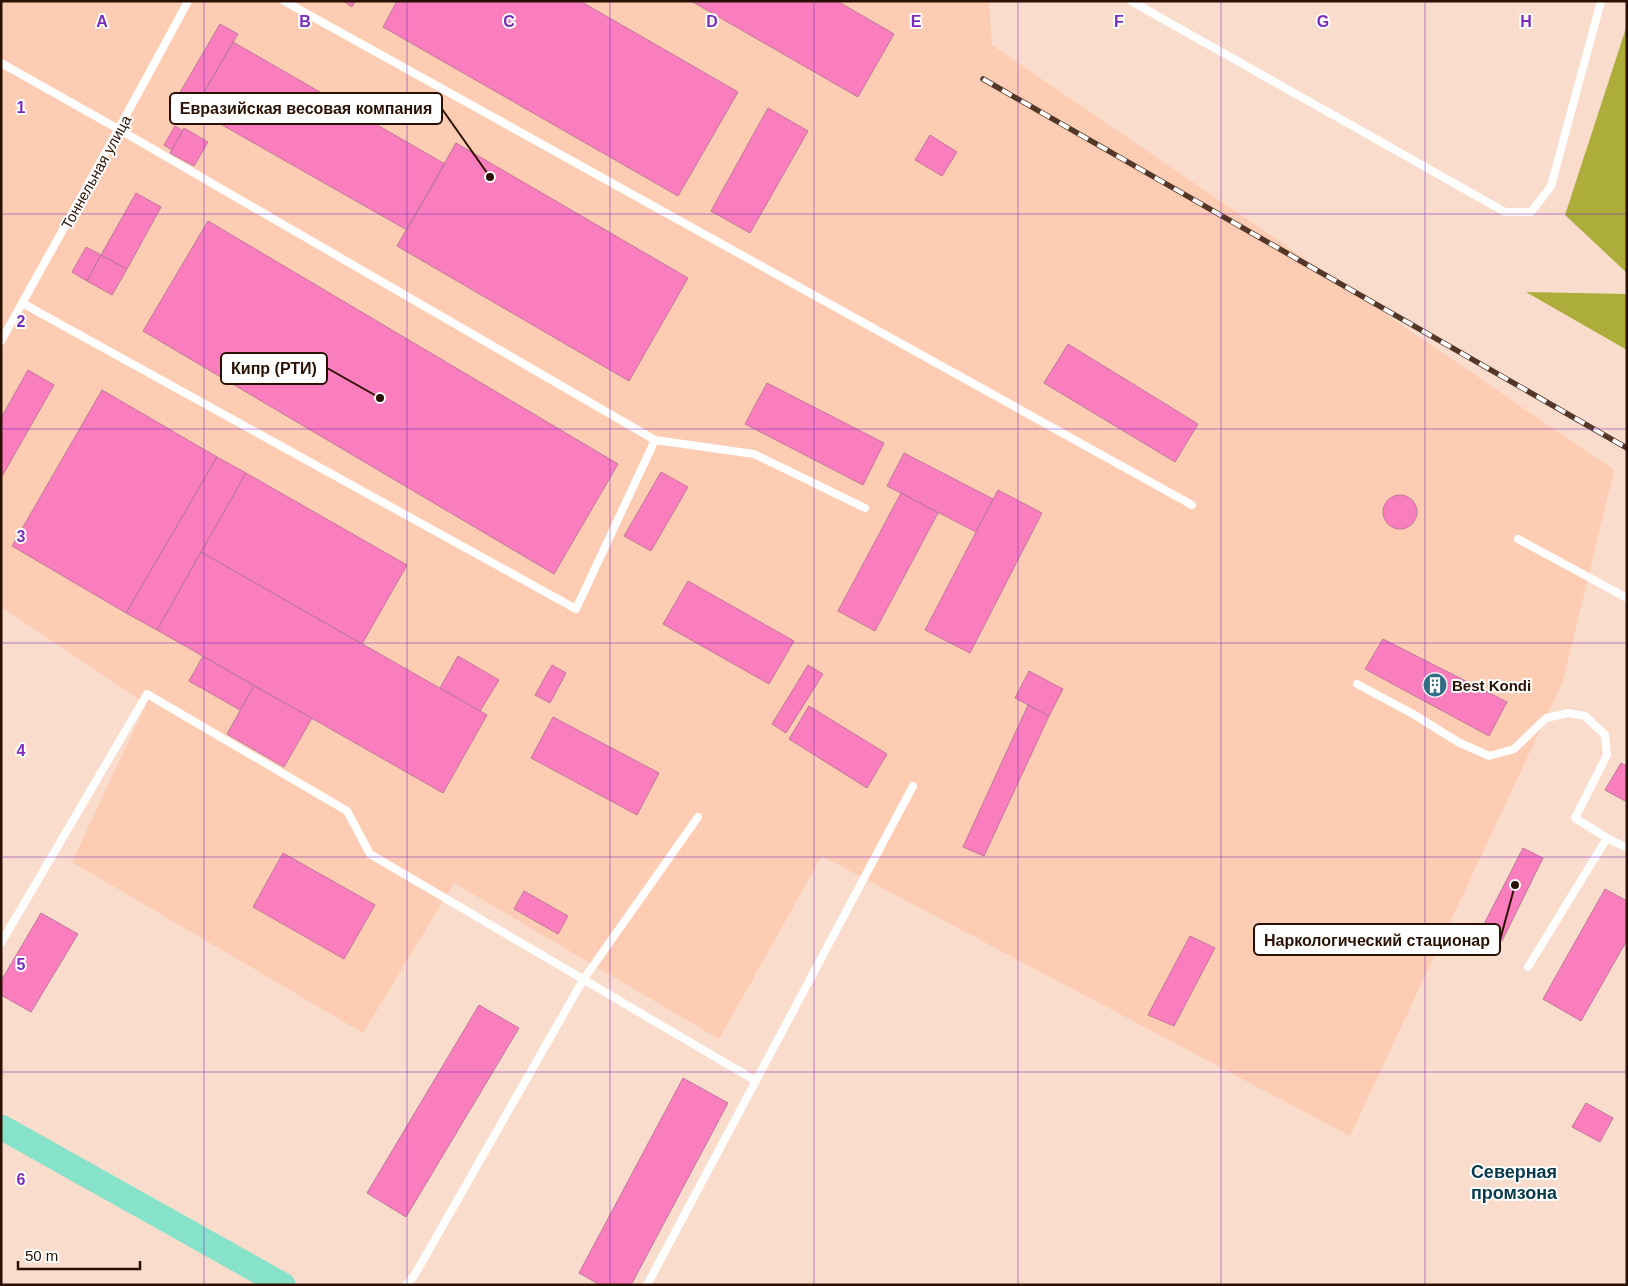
<svg xmlns="http://www.w3.org/2000/svg" width="1628" height="1286" font-family="Helvetica,sans-serif">
  <style>
    .built { fill: #fdccb2 }
    .forest { fill: #acad3b }
    .building { fill: #fa7dbd; stroke: #c0789b }
    .lines { fill: none; stroke-linecap: round; stroke-linejoin: round }
    .lane { stroke: #fff; stroke-width: 8 }
    .primary { stroke: #86e2c9; stroke-width: 25 }
    .rail-casing { stroke: #53382a; stroke-width: 5.5 }
    .rail { stroke: #fff; stroke-width: 4; stroke-dasharray: 11; stroke-linecap: butt }
    .grid { fill: none; stroke: #7b2cbf; stroke-width: 1; stroke-opacity: 0.55 }
    .labels { text-anchor: middle; dominant-baseline: central; stroke-width: 4; stroke-linejoin: round; paint-order: stroke }
    .street-label { font-size: 15px; fill: #2a1002; stroke: #fff }
    .poi-label { font-size: 15px; font-weight: bold; fill: #2a1002; stroke: #fff; text-anchor: start }
    .quarter-label { font-size: 18px; font-weight: bold; fill: #07394c; stroke: #fff }
    .grid-label { font-size: 16px; text-anchor: middle; font-weight: bold; fill: #7b2cbf; stroke: #fff; stroke-width: 4; stroke-linejoin: round; paint-order: stroke }
    .leader { fill: none; stroke: #2a1002; stroke-width: 2 }
    .callout-dot { fill: #2a1002; stroke: #fff; stroke-width: 2 }
    .callout { fill: #fff; stroke: #2a1002; stroke-width: 2 }
    .callout-label { font-size: 16px; text-anchor: middle; font-weight: bold; fill: #2a1002 }
  </style>
  <rect width="100%" height="100%" fill="#fadccc"/>
  <path class="built" d="M1,1H989L992,45L1614,470L1563,681L1350,1136L822,856L719,1039L454,883L363,1033L72,862L146,704L1,607Z"/>
  <path class="forest" d="M1627,25V273L1565,215Z
    M1526,292L1627,294V350Z"/>
  <path class="building" d="M343,1H355L352,7Z
    M397,1H580L738,92L678,196L383,27Z
    M691,1H837L894,34L858,97Z
    M220,24L238,34L190,117L172,106Z
    M233,42L445,164L407,230L194,109Z
    M768,108L808,131L750,233L711,211Z
    M175,126L183,131L172,150L164,145Z
    M184,128L208,142L194,166L170,153Z
    M930,135L957,152L942,176L915,160Z
    M456,143L688,278L629,381L397,246Z
    M136,193L161,207L127,269L101,255Z
    M208,221L618,464L554,574L143,331Z
    M86,247L101,255L87,281L72,272Z
    M101,255L127,269L112,295L87,281Z
    M1068,344L1198,424L1175,462L1044,383Z
    M28,370L54,385L1,478V418Z
    M767,383L884,443L863,485L745,424Z
    M102,390L217,457L126,613L12,546Z
    M904,453L993,499L976,532L887,486Z
    M217,457L246,473L157,630L126,613Z
    M661,472L688,487L651,551L624,536Z
    M246,473L407,565L362,644L201,552Z
    M998,490L1042,513L970,653L925,630Z
    M901,493L938,513L875,631L838,611Z
    M1383 512a17 17 0 1 1 34 0a17 17 0 1 1-34 0Z
    M201,552L487,715L443,793L157,630Z
    M688,581L794,641L769,684L663,624Z
    M1383,639L1507,702L1489,736L1365,669Z
    M203,656L254,686L240,710L189,681Z
    M458,656L499,680L480,711L440,688Z
    M552,665L566,673L550,703L535,695Z
    M808,665L823,674L786,733L772,724Z
    M1029,671L1063,689L1049,716L1015,698Z
    M254,686L312,718L284,767L227,734Z
    M1028,705L1049,716L984,856L963,847Z
    M809,706L887,754L867,788L789,739Z
    M553,717L659,773L637,815L531,758Z
    M1621,763L1627,766V802L1605,790Z
    M1523,848L1543,858L1502,941L1481,930Z
    M283,853L375,905L344,959L253,907Z
    M1605,889L1627,901V940L1581,1021L1543,999Z
    M524,891L568,916L558,934L514,909Z
    M41,913L78,934L31,1012L1,995V981Z
    M1190,936L1215,948L1174,1026L1148,1015Z
    M479,1005L519,1028L406,1217L367,1193Z
    M683,1078L728,1103L631,1285H600L579,1273Z
    M1586,1103L1613,1118L1600,1142L1572,1127Z"/>
  <g class="lines">
    <path class="lane" d="M284,1L1192,505
      M1131,1L1505,212H1531L1551,186L1601,1
      M1,63L120,130L655,440L576,609L22,303
      M1,341C64,228 127,115 188,1
      M655,440L754,454L865,508
      M1518,539L1627,598
      M1357,684L1413,714L1458,742L1489,756L1514,749L1546,718L1568,713L1585,716L1605,735L1607,755L1575,818L1607,838
      M1,943L147,694L347,811L370,854L756,1081
      M1528,967L1607,838L1627,848
      M406,1285L414,1276L583,980L698,817
      M647,1285L913,786"/>
    <path class="primary" d="M1,1127L283,1285"/>
    <defs>
      <path id="rail" d="M983,79L1627,448"/>
    </defs>
    <use href="#rail" class="rail-casing"/>
    <use href="#rail" class="rail"/>
  </g>
  <path class="grid" d="M204,1V1285M407,1V1285M610,1V1285M814,1V1285M1018,1V1285M1221,1V1285M1425,1V1285M1,214H1627M1,429H1627M1,643H1627M1,857H1627M1,1072H1627"/>
  <defs>
    <symbol id="building-disc" viewBox="-11 -11 22 22"><circle r="9.5" fill="#336c85" stroke="#fff"/><path d="M-4-6H4V6H1V3H-1V6H-4ZM-2.5-4.3h1.7v1.8h-1.7ZM.8-4.3h1.7v1.8H.8ZM-2.5-1h1.7V.8h-1.7ZM.8-1h1.7V.8H.8Z" fill="#fff"/></symbol>
  </defs>
  <g fill-rule="evenodd">
    <use href="#building-disc" x="1421" y="671" width="28" height="28"/>
  </g>
  <g class="labels">
    <g class="street-label">
      <text transform="translate(96 172) rotate(-61)">Тоннельная улица</text>
    </g>
    <g class="poi-label">
      <text x="1452" y="685">Best Kondi</text>
    </g>
    <g class="quarter-label">
      <text x="1514" y="1172">Северная<tspan x="1514" dy="21">промзона</tspan></text>
    </g>
  </g>
  <g class="grid-label">
    <text x="102" y="27">A</text>
    <text x="305" y="27">B</text>
    <text x="509" y="27">C</text>
    <text x="712" y="27">D</text>
    <text x="916" y="27">E</text>
    <text x="1119" y="27">F</text>
    <text x="1323" y="27">G</text>
    <text x="1526" y="27">H</text>
    <text x="21" y="113">1</text>
    <text x="21" y="327">2</text>
    <text x="21" y="542">3</text>
    <text x="21" y="756">4</text>
    <text x="21" y="970">5</text>
    <text x="21" y="1185">6</text>
  </g>
  <path class="leader" d="M490 177L442 109M380 398L327 368M1515 885L1500 940"/>
  <g class="callout-dot">
    <circle cx="490" cy="177" r="5"/>
    <circle cx="380" cy="398" r="5"/>
    <circle cx="1515" cy="885" r="5"/>
  </g>
  <g class="callout">
    <rect x="170" y="93" width="272" height="31" rx="5"/>
    <rect x="221" y="353" width="106" height="31" rx="5"/>
    <rect x="1254" y="924" width="246" height="31" rx="5"/>
  </g>
  <g class="callout-label">
    <text x="306" y="114">Евразийская весовая компания</text>
    <text x="274" y="374">Кипр (РТИ)</text>
    <text x="1377" y="946">Наркологический стационар</text>
  </g>
  <rect width="1628" height="1286" fill="none" stroke="#2a1002" stroke-width="5"/>
  <path d="M18 1261v8h122v-8" fill="none" stroke="#2a1002" stroke-width="2.5"/>
  <text x="25" y="1261" font-size="15" fill="#2a1002" stroke="#ffffff" stroke-width="4" paint-order="stroke">50 m</text>
</svg>
